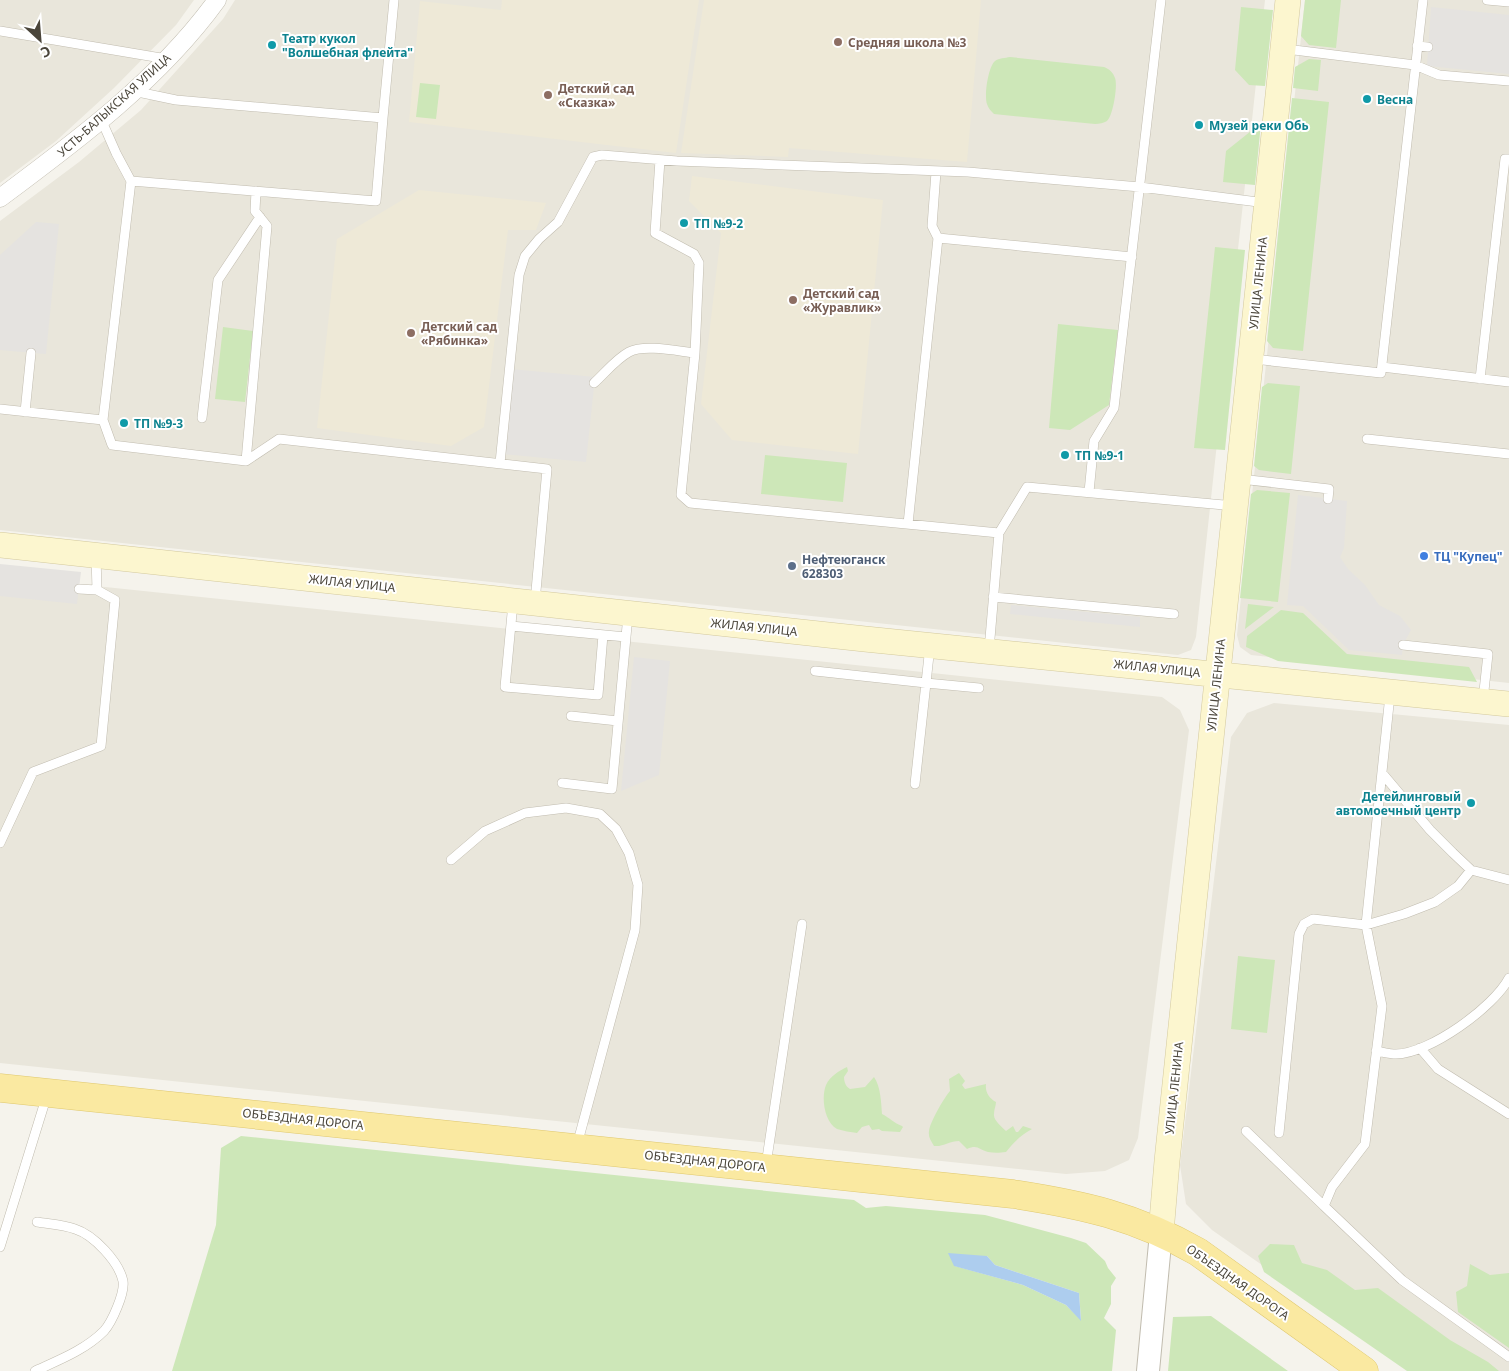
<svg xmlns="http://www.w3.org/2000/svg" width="1509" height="1371" font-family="'Noto Sans',sans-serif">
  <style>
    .residential { fill: #e9e6db }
    .education { fill: #eee9d7 }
    .green { fill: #cde7b8; fill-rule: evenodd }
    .parking { fill: #e5e3e0 }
    .water { fill: #adcdee }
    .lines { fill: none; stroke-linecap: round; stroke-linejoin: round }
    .service-casing { stroke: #c1bcaf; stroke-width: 10 }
    .minor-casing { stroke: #c1bcaf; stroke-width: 19 }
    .tertiary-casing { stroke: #c1bcaf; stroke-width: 24 }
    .secondary-casing { stroke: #d3c99e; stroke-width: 26 }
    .primary-casing { stroke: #dfc870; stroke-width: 29 }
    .service { stroke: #fff; stroke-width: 9 }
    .minor { stroke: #fff; stroke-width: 18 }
    .tertiary { stroke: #fff; stroke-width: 22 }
    .secondary { stroke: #fcf6cf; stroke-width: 25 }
    .primary { stroke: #fae9a1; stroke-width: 28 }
    .education-dot { fill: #8d6e63; stroke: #fff; stroke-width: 2 }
    .culture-dot { fill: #0f9aa8; stroke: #fff; stroke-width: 2 }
    .shop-dot { fill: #3f7fe0; stroke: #fff; stroke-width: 2 }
    .service-dot { fill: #5c6f8a; stroke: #fff; stroke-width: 2 }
    .labels { text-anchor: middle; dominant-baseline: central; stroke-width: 4; stroke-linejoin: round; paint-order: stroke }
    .culture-label { font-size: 12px; font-weight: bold; fill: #0d838f; stroke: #fff; text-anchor: start }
    .education-label { font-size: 12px; font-weight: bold; fill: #785e54; stroke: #fff; text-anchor: start }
    .street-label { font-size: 12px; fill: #4a453a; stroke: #fff }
    .shop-label { font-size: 12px; font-weight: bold; fill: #366cbe; stroke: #fff; text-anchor: start }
    .service-label { font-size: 12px; font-weight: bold; fill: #4e5e75; stroke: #fff; text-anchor: start }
  </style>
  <rect width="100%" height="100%" fill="#f5f3ec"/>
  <path class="residential" d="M0,0H194L176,25L114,88L56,141L0,183Z
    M235,0H1265L1196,637L1191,650L1178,655L0,530V221L79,162L141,110L223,19Z
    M1305,0H1509V683L1251,655L1240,647L1237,635Z
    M0,576L1162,697L1180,710L1189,730L1138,1138L1129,1160L1105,1171L1066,1174L0,1063Z
    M1274,703L1509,725V1371H1414L1212,1230L1186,1204L1180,1165L1231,737L1247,713Z"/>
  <path class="education" d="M502,0H699L676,153L409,122L420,1L501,10Z
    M704,0H981L967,162L789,148L788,157L681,153Z
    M692,176L883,200L858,454L732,440L701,404L721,233L689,201Z
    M419,190L546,203L536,230H508L484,427L451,446L317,428L337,239Z"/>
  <path class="green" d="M1305,0H1341L1336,48L1309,45L1301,36Z
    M1241,7L1273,10L1265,86L1249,85L1235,70Z
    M1010,57L1104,67C1109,69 1113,72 1115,78C1118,85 1113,116 1107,121C1104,123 1099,124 1095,124L994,114C991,111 988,108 987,104C984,96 988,67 995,61C999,58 1005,58 1010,57Z
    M1309,59L1321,60L1318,91L1293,88L1295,67Z
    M420,83L440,85L436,119L416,117Z
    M1292,98L1329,102L1303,351L1273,348L1267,341Z
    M1261,123L1255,185L1223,182L1226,151Z
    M1215,247L1245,250L1225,450L1194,448Z
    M1058,324L1118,330L1109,405L1070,430L1049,428Z
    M223,327L253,331L245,402L215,399Z
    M1268,383L1300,386L1291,474L1259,470L1254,466L1262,387Z
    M765,455L847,463L843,502L761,494Z
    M1257,490L1290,493L1278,602L1240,598L1251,494Z
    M1248,604L1274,607L1245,629Z
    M1281,610L1303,613L1347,654L1469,667L1477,682L1278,661L1246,647L1247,636Z
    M1238,956L1275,960L1267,1033L1231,1029Z
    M847,1067L848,1071L844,1077C844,1082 846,1087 850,1089L865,1087L874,1077C881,1087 881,1103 882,1114C890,1118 894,1123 902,1126L903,1127L900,1132L882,1131L879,1129L872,1130L869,1125L862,1127L857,1133C851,1132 843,1131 837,1129C824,1122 821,1097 826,1085C830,1076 839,1071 847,1067Z
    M959,1073L965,1081L962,1085L965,1089L986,1084C985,1092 989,1098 996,1102C996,1106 994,1109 994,1114C993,1120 1002,1127 1006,1131L1013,1126L1016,1132H1018L1023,1126L1032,1129C1022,1134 1013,1143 1006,1152C999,1153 994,1153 988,1152C979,1150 978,1144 967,1149L959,1141C950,1141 943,1147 934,1146C931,1141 928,1137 929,1131C930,1122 944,1098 950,1091L949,1079Z
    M241,1136L854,1200L866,1208L886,1206L985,1215L1071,1238L1086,1243L1105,1261L1108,1268L1116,1278L1111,1286V1304L1104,1318L1116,1330L1112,1371H172L216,1225L221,1148ZM987,1256L995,1265L1079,1293L1081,1320L1066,1305L1023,1285L955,1266Z
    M1270,1244L1294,1245L1302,1263L1327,1270L1355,1290L1378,1288L1450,1340L1488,1362L1499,1371H1407L1264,1272L1258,1256Z
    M1470,1264L1490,1275L1509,1273V1348L1458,1312L1456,1292L1467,1286Z
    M1211,1316L1288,1371H1168L1173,1317Z"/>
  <path class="parking" d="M1431,7L1509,15V74L1427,66Z
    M36,222L59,224L46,354L0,350V255Z
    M511,369L595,377L586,462L502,454Z
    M1298,495L1347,501L1344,548L1340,557L1348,569L1365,585L1379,605L1400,616L1411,630L1403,645L1402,655L1349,650L1303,606L1287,605Z
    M0,564L81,572L77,604L0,596Z
    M1011,605L1140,617V627L1010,614Z
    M634,657L670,661L659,775L621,791Z"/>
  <path class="water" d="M948,1253L987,1256L995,1265L1079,1293L1081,1321L1066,1305L1023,1285L954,1266Z"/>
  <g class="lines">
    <defs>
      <path id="service" d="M1487,0L1509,2
        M0,31L167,59
        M1417,46L1428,47
        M1286,49L1415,65L1439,75L1509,81
        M383,118L394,0
        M101,119L116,153L131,181L376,201L383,118L176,100L133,91
        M660,160L655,233L694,254L699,263L695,353L681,495L690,503L999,533L989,650
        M936,172L932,226L938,238
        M1253,359L1381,373L1423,0
        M1382,367L1509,382
        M1480,379L1505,159H1509
        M594,383C605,373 616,359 629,352C644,344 677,351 695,353
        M0,409L103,420L131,181
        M25,412L31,353
        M202,418L218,280L260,217
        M103,420L112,445L246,461L279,439L547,469L535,602
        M1367,439L1509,454
        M246,461L267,226L255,211L256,191
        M500,463L519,275L525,256L539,239L558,222L593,157L602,155L677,161L968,172L1140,187L1266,203
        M1240,479L1329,489L1328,499
        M1089,492L1094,441L1114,408L1161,0
        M908,524L938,238L1132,257
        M999,533L1027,487L1235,506
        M79,589L97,590L96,556
        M993,597L1174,614
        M513,603L505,687L598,695L603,635
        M511,626L626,637
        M1403,645L1488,654L1483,700
        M930,646L926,683L979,688
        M815,671L926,683L915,784
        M1390,695L1366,925L1382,1006L1365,1144L1332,1187L1324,1206L1402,1280L1509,1357
        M571,716L618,721
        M1382,773L1430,830L1453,853L1471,870L1509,880
        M562,783L612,789L628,615
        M0,843L33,772L101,746L115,600L97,590
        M451,860L485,831L525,813L566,808L600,814L616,829L629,853L638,885L635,930L577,1145
        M1420,1048L1438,1069L1509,1114
        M1376,1051C1383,1052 1389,1054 1396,1054C1429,1054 1494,1007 1509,978
        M1246,1131L1324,1206
        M1279,1133L1299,934L1304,924L1313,919L1366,925L1404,914L1435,902L1458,886L1471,870
        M766,1165L802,924
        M0,1247L47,1095
        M35,1371C59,1360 85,1350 104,1331C112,1322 125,1293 123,1281C119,1262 94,1235 75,1229C64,1225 49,1224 37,1222"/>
      <path id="minor" d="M0,198C78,140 160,79 217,0"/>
      <path id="tertiary" d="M1148,1371L1161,1233"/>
      <path id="secondary" d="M0,545L865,639L1509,704
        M1161,1233L1167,1161L1288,0"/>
      <path id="primary" d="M0,1088L1013,1194C1084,1205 1135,1216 1198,1252L1364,1371"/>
    </defs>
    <use href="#service" class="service-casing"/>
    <use href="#minor" class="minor-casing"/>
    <use href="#tertiary" class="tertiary-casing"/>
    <use href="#secondary" class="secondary-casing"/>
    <use href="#primary" class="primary-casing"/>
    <use href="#service" class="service"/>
    <use href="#minor" class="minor"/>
    <use href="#tertiary" class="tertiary"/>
    <use href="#secondary" class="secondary"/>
    <use href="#primary" class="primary"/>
  </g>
  <g class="education-dot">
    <circle cx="838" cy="42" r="5"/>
    <circle cx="548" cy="95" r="5"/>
    <circle cx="793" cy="300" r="5"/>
    <circle cx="411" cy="333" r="5"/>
  </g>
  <g class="culture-dot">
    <circle cx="272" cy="45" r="5"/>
    <circle cx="1367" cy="99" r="5"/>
    <circle cx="1199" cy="125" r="5"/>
    <circle cx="684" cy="223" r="5"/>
    <circle cx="124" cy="423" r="5"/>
    <circle cx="1065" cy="455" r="5"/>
    <circle cx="1471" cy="803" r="5"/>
  </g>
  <circle class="shop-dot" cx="1424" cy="556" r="5"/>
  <circle class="service-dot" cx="792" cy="566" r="5"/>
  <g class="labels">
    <g class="culture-label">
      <text x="282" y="38">Театр кукол<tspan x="282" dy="14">"Волшебная флейта"</tspan></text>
      <text x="1377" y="99">Весна</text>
      <text x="1209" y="125">Музей реки Обь</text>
      <text x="694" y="223">ТП №9-2</text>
      <text x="134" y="423">ТП №9-3</text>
      <text x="1075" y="455">ТП №9-1</text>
      <text x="1461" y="796" text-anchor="end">Детейлинговый<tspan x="1461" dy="14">автомоечный центр</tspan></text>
    </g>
    <g class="education-label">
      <text x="848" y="42">Средняя школа №3</text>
      <text x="558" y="88">Детский сад<tspan x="558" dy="14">«Сказка»</tspan></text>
      <text x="803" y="293">Детский сад<tspan x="803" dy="14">«Журавлик»</tspan></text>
      <text x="421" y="326">Детский сад<tspan x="421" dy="14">«Рябинка»</tspan></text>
    </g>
    <g class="street-label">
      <text transform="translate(114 105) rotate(-42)">УСТЬ-БАЛЫКСКАЯ УЛИЦА</text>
      <text transform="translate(1258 283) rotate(-84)">УЛИЦА ЛЕНИНА</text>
      <text transform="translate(352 583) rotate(6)">ЖИЛАЯ УЛИЦА</text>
      <text transform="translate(754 627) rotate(6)">ЖИЛАЯ УЛИЦА</text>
      <text transform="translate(1157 668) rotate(6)">ЖИЛАЯ УЛИЦА</text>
      <text transform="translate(1216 685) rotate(-84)">УЛИЦА ЛЕНИНА</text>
      <text transform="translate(1174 1088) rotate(-84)">УЛИЦА ЛЕНИНА</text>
      <text transform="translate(303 1119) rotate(6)">ОБЪЕЗДНАЯ ДОРОГА</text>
      <text transform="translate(705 1161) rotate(6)">ОБЪЕЗДНАЯ ДОРОГА</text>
      <text transform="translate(1238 1282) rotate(35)">ОБЪЕЗДНАЯ ДОРОГА</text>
    </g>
    <g class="shop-label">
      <text x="1434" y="556">ТЦ "Купец"</text>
    </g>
    <g class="service-label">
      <text x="802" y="559">Нефтеюганск<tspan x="802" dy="14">628303</tspan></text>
    </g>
  </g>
  <g transform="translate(40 40) rotate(154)" stroke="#ffffff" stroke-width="4" paint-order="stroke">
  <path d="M0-4L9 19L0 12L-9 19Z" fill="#4a453a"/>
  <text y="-8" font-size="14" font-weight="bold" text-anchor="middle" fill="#4a453a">С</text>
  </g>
</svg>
